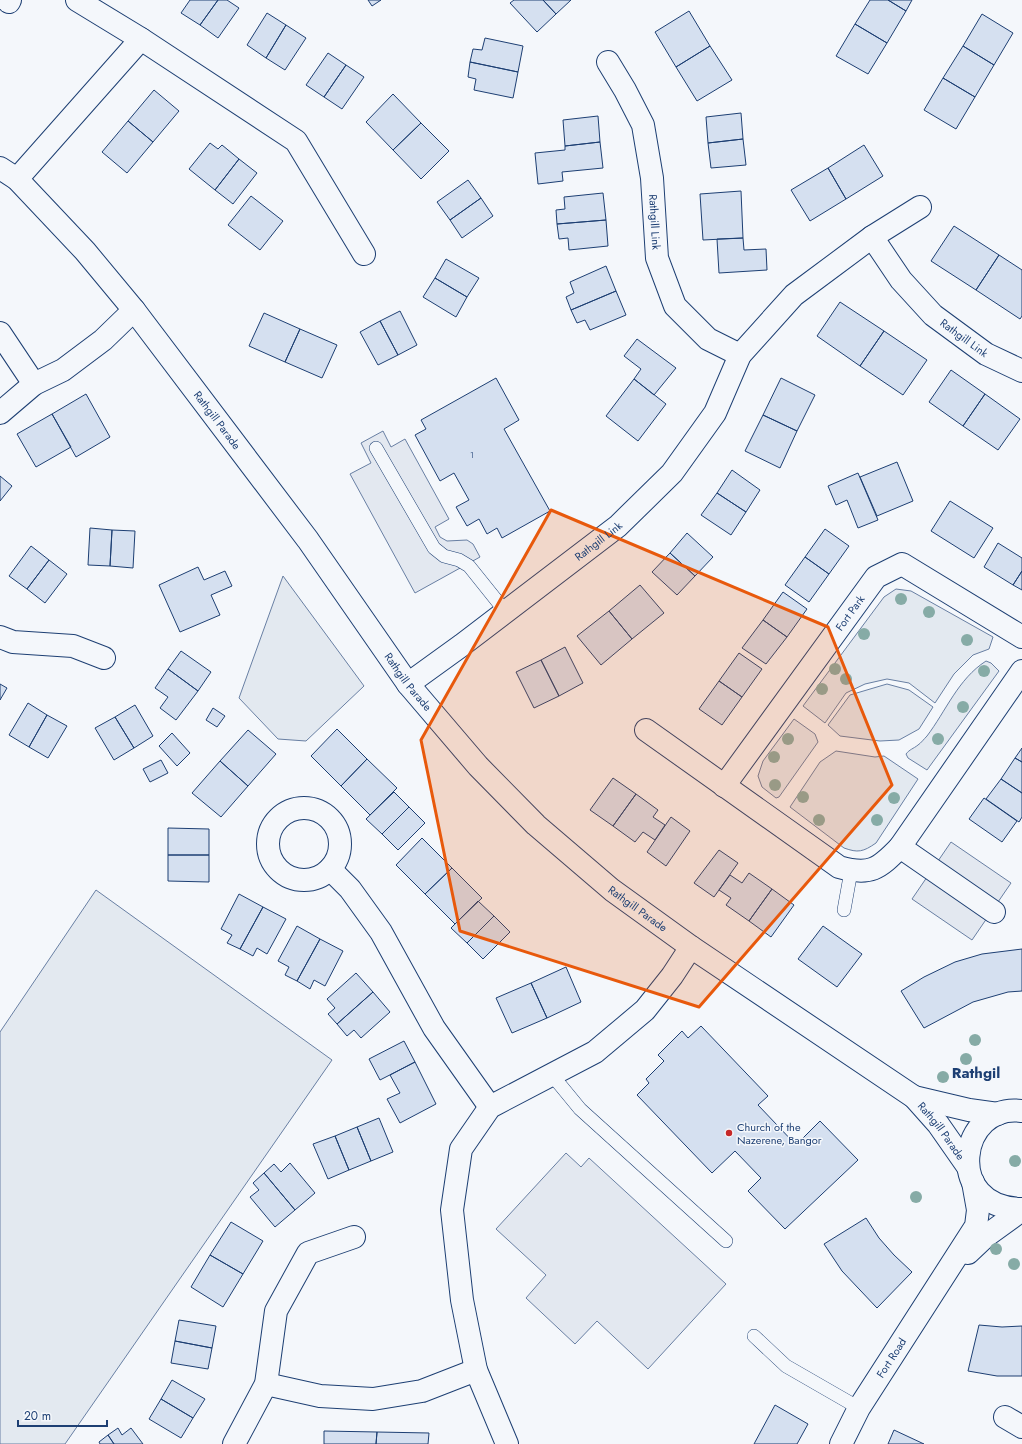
<svg xmlns="http://www.w3.org/2000/svg" width="1022" height="1444" font-family="Jost,sans-serif">
  <style>
    .green { fill: #e3e9f0; stroke: #687fa3 }
    .parking { fill: #e3e8f0; stroke: #687fa3 }
    .building { fill: #d5e0f0; stroke: #1d3f73 }
    .lines { fill: none; stroke-linecap: round; stroke-linejoin: round }
    .lane-casing { stroke: #1d3f73; stroke-width: 14 }
    .street-casing { stroke: #1d3f73; stroke-width: 24 }
    .lane { stroke: #f4f7fb; stroke-width: 13 }
    .street { stroke: #f4f7fb; stroke-width: 22 }
    .tree { fill: #86aba6 }
    .marked { fill: #e8590c; fill-opacity: 0.2; stroke: #e8590c; stroke-width: 3; stroke-linejoin: round }
    .poi-dot { fill: #c62828; stroke: #f4f7fb; stroke-width: 1.5 }
    .labels { text-anchor: middle; dominant-baseline: central; stroke-width: 3; stroke-linejoin: round; paint-order: stroke }
    .number-label { font-size: 9px; fill: #4b6792 }
    .street-label { font-size: 11px; fill: #1d3f73; stroke: #f4f7fb }
    .poi-label { font-size: 11px; fill: #1d3f73; stroke: #f4f7fb; text-anchor: start }
    .district-label { font-size: 15px; font-weight: bold; fill: #1d3f73; stroke: #f4f7fb }
  </style>
  <rect width="100%" height="100%" fill="#f4f7fb"/>
  <path class="green" d="M283,576L364,686L306,741L278,739L239,698Z
    M896,589L911,591L993,637L989,649L973,655L954,674L935,703L909,683L887,679L865,684L846,693L825,723L803,706L884,597Z
    M986,661L991,663L999,671L927,770L908,758L906,754C910,749 913,749 918,745C921,743 924,739 927,736C946,711 958,679 986,661Z
    M887,684L909,690L933,707L919,729L899,740L880,741L840,736L828,725L850,695Z
    M794,719L815,734L818,742L779,797L776,798L762,787L758,776L763,761Z
    M836,751L875,757L884,756L918,779L876,843C863,852 858,853 844,848L790,807L820,762Z
    M96,890L332,1060L65,1444H0V1032Z"/>
  <path class="parking" d="M383,431L391,447L405,439L449,519L435,527L440,537L447,541L467,540L473,544L480,557L415,593L350,474L371,463L361,443Z
    M951,842L1011,883L972,940L912,899Z
    M566,1153L581,1167L589,1158L726,1284L648,1369L597,1321L575,1344L526,1298L546,1275L496,1229Z"/>
  <path class="building" d="M190,0H218L200,25L181,13Z
    M218,0H227L239,8L218,38L200,25Z
    M368,0H381L372,6Z
    M514,0H543L556,14L537,32L510,3Z
    M543,0H571L556,14Z
    M870,0H888L906,11L887,43L855,24Z
    M888,0H912L906,11Z
    M689,11L710,46L676,67L655,32Z
    M267,13L286,25L266,58L247,45Z
    M982,14L1013,33L994,65L963,46Z
    M855,24L887,43L868,74L836,56Z
    M286,25L306,38L285,70L266,58Z
    M485,38L523,46L518,72L470,62L473,49L482,50Z
    M710,46L732,80L697,101L676,67Z
    M963,46L994,65L975,97L943,78Z
    M328,53L346,65L324,97L306,85Z
    M470,62L518,72L513,98L474,90L476,79L468,77Z
    M346,65L364,77L342,109L324,97Z
    M943,78L975,97L956,129L924,110Z
    M154,90L179,111L153,142L128,121Z
    M393,94L421,123L393,150L366,122Z
    M741,113L743,139L708,143L706,117Z
    M598,116L600,142L565,146L563,120Z
    M128,121L153,142L127,173L102,152Z
    M421,123L449,151L421,179L393,150Z
    M743,139L746,165L711,168L708,143Z
    M600,142L603,168L562,172L563,181L538,184L535,153L565,150V146Z
    M210,143L218,149L222,145L239,159L215,190L189,169Z
    M864,145L883,176L846,199L828,168Z
    M239,159L257,173L233,204L215,190Z
    M828,168L846,199L810,221L791,190Z
    M468,180L481,198L450,220L437,202Z
    M741,191L743,238L703,240L700,194Z
    M603,193L606,220L557,224L556,210L565,209L564,197Z
    M251,196L283,221L260,250L228,225Z
    M481,198L493,216L462,238L450,220Z
    M606,220L608,246L569,250L568,238L559,239L557,224Z
    M954,226L999,255L976,290L931,261Z
    M743,238L744,250L766,249L767,270L719,273L717,239Z
    M999,255L1022,270V316L1020,319L976,290Z
    M446,259L479,278L467,297L435,278Z
    M606,266L616,291L571,310L566,297L574,293L570,282Z
    M435,278L467,297L456,317L423,297Z
    M616,291L626,315L590,330L585,320L577,323L571,310Z
    M840,302L884,331L860,366L817,336Z
    M400,311L417,345L398,355L380,321Z
    M264,313L300,329L285,362L249,346Z
    M380,321L398,355L378,365L360,332Z
    M300,329L337,345L322,378L285,362Z
    M884,331L927,360L903,395L860,366Z
    M637,339L676,368L654,395L634,379L641,369L624,356Z
    M951,370L985,394L963,426L929,402Z
    M496,378L519,420L504,429L550,511L502,538L497,528L487,534L479,519L467,526L456,507L469,500L454,473L440,481L415,435L426,429L421,420Z
    M781,378L815,395L797,431L763,415Z
    M634,379L666,404L638,441L606,416Z
    M86,394L110,437L76,457L52,414Z
    M985,394L1020,419L998,450L963,426Z
    M52,414L71,447L36,467L17,434Z
    M763,415L797,431L780,468L745,451Z
    M897,462L913,501L877,516L860,477Z
    M732,470L760,490L746,512L717,493Z
    M858,473L878,520L858,528L847,500L836,505L828,486Z
    M0,476L12,486L0,501Z
    M717,493L746,512L731,535L701,515Z
    M950,501L993,528L974,558L931,531Z
    M90,528L112,530L110,566L88,565Z
    M825,529L849,546L829,574L805,557Z
    M112,530L135,531L133,568L110,566Z
    M687,533L713,557L695,576L670,553Z
    M998,543L1022,558V571L1013,585L984,567Z
    M31,546L49,560L27,589L9,576Z
    M670,553L695,576L677,595L652,572Z
    M805,557L829,574L809,602L785,585Z
    M49,560L67,574L45,603L27,589Z
    M198,567L204,580L225,571L232,586L211,595L220,615L180,632L159,585Z
    M1022,571V590L1013,585Z
    M640,585L664,613L632,639L609,611Z
    M783,592L807,609L787,637L763,620Z
    M609,611L632,639L601,665L577,636Z
    M763,620L787,637L766,664L742,648Z
    M565,647L583,683L559,696L541,660Z
    M181,651L211,672L198,691L168,669Z
    M739,653L762,669L742,697L719,681Z
    M541,660L559,696L534,708L516,672Z
    M168,669L198,691L176,720L160,708L168,697L155,688Z
    M719,681L742,697L722,725L699,709Z
    M0,684L7,688L0,700Z
    M28,703L47,715L29,747L9,735Z
    M135,705L153,736L134,748L115,717Z
    M213,708L225,716L217,727L206,720Z
    M47,715L67,726L48,758L29,747Z
    M115,717L134,748L114,760L95,728Z
    M337,729L367,759L341,786L311,756Z
    M248,730L276,754L248,786L220,761Z
    M172,733L190,753L177,766L159,746Z
    M1022,748V762L1015,758Z
    M1015,758L1022,762V793L1001,779Z
    M367,759L397,788L370,815L341,786Z
    M161,760L168,773L150,782L143,769Z
    M220,761L248,786L221,817L192,793Z
    M613,778L636,794L613,826L590,810Z
    M1001,779L1022,793V817L1019,822L986,799Z
    M394,792L409,807L382,834L366,819Z
    M636,794L658,810L653,817L665,825L655,840L643,832L635,842L613,826Z
    M984,798L1017,821L1002,842L969,819Z
    M409,807L425,823L398,850L382,834Z
    M671,817L690,831L666,866L647,852Z
    M168,828L209,829V855H168Z
    M422,838L452,868L425,894L396,865Z
    M719,850L738,863L714,897L694,883Z
    M168,855H209V882L168,881Z
    M452,868L482,898L455,924L425,894Z
    M749,873L772,889L749,921L726,905L731,898L719,890L730,875L742,883Z
    M772,889L794,905L771,937L749,921Z
    M239,894L263,907L240,949L227,943L232,935L221,929Z
    M478,901L494,916L467,943L451,928Z
    M263,907L286,919L267,954L257,948L253,956L240,949Z
    M494,916L510,932L483,959L467,943Z
    M297,926L320,939L297,981L285,975L289,967L278,961Z
    M823,926L862,954L837,987L798,959Z
    M320,939L343,951L325,986L314,980L310,989L297,981Z
    M1022,949V991L1008,992L973,1002L924,1028L901,991L924,977L955,962L982,954Z
    M566,967L581,1002L547,1018L531,983Z
    M356,973L373,992L337,1024L328,1014L335,1008L327,999Z
    M531,983L547,1018L512,1033L496,998Z
    M373,992L390,1012L361,1038L354,1030L347,1036L337,1024Z
    M701,1026L768,1096L758,1105L796,1145L820,1121L858,1160L785,1229L748,1191L761,1178L735,1151L712,1173L637,1095L649,1083L646,1079L664,1061L658,1055L682,1031L688,1038Z
    M404,1041L415,1062L380,1080L369,1059Z
    M415,1062L436,1104L400,1123L387,1099L400,1093L390,1075Z
    M379,1118L393,1152L371,1161L357,1127Z
    M357,1127L371,1161L349,1170L335,1136Z
    M335,1136L349,1170L328,1179L313,1144Z
    M290,1163L315,1193L295,1210L264,1173L274,1164L281,1172Z
    M264,1173L295,1210L275,1227L250,1197L259,1190L253,1183Z
    M866,1218L879,1238L894,1255L912,1272L877,1308L842,1271L824,1244Z
    M231,1222L263,1241L243,1274L210,1255Z
    M210,1255L243,1274L223,1307L191,1287Z
    M179,1320L216,1326L212,1348L175,1341Z
    M979,1325L1002,1327L1022,1326V1376H997L968,1371Z
    M175,1341L212,1348L208,1369L171,1363Z
    M172,1380L205,1399L193,1418L161,1399Z
    M161,1399L193,1418L181,1438L149,1419Z
    M775,1405L808,1424L797,1444H754Z
    M118,1428L122,1435L131,1428L143,1444H114L108,1435Z
    M894,1430L924,1444H888Z
    M324,1431L377,1432L376,1444H324Z
    M377,1432L429,1433L428,1444H376Z
    M108,1435L114,1444H100L99,1442Z"/>
  <g class="lines">
    <defs>
      <path id="lane" d="M376,448L434,548L444,556L459,560L469,566L505,611
        M844,910L851,871
        M552,1075L580,1109L726,1241
        M754,1336L786,1366L859,1408"/>
      <g id="street">
        <path d="M77,0L141,39L296,141L364,254"/>
        <path d="M9,2L10,0"/>
        <path id="s1" d="M608,62L625,90L643,125L652,178L657,258L675,306L708,339L740,355"/>
        <path id="s2" d="M0,168L17,179L85,251L134,310L308,540L408,684L478,766L536,825L612,890L691,947L914,1097L938,1124L968,1167"/>
        <path d="M17,179L141,39"/>
        <path id="s3" d="M872,237L901,280L933,315L986,354L1022,371"/>
        <path d="M0,333L34,384"/>
        <path d="M0,413L34,384L63,370L103,340L134,310"/>
        <path d="M0,637L13,642L73,646L104,658"/>
        <path id="s4" d="M408,684L462,645L618,526L672,473L715,413L740,355L794,295L872,237L920,207"/>
        <path d="M646,730L839,867C870,876 879,869 900,847L1022,671"/>
        <path id="s5" d="M724,786L876,577L902,564L1022,637"/>
        <circle cx="304" cy="844" r="36"/>
        <path d="M900,847L994,912"/>
        <path d="M330,869L350,889L381,932L434,1028L490,1107"/>
        <path d="M914,1097L969,1110L998,1114"/>
        <path d="M1022,1111C959,1102 942,1208 1022,1209"/>
        <path d="M968,1253L986,1236L1022,1210"/>
        <path d="M266,1384L320,1396L373,1399L422,1391L476,1370"/>
        <path d="M1005,1417L1022,1427"/>
        <path d="M234,1444L266,1384L276,1311L308,1253L354,1237"/>
        <path d="M507,1444L476,1370L462,1300L452,1210L461,1149L490,1107L595,1052L645,1010L672,976L691,947"/>
        <path id="s6" d="M841,1444L859,1408L976,1226L978,1210L973,1182"/>
      </g>
    </defs>
    <use href="#lane" class="lane-casing"/>
    <use href="#street" class="street-casing"/>
    <use href="#lane" class="lane"/>
    <use href="#street" class="street"/>
  </g>
  <g class="tree">
    <circle cx="901" cy="599" r="6"/>
    <circle cx="929" cy="612" r="6"/>
    <circle cx="864" cy="634" r="6"/>
    <circle cx="967" cy="640" r="6"/>
    <circle cx="835" cy="669" r="6"/>
    <circle cx="984" cy="671" r="6"/>
    <circle cx="846" cy="679" r="6"/>
    <circle cx="822" cy="689" r="6"/>
    <circle cx="963" cy="707" r="6"/>
    <circle cx="788" cy="739" r="6"/>
    <circle cx="938" cy="739" r="6"/>
    <circle cx="774" cy="757" r="6"/>
    <circle cx="775" cy="785" r="6"/>
    <circle cx="803" cy="797" r="6"/>
    <circle cx="894" cy="798" r="6"/>
    <circle cx="819" cy="820" r="6"/>
    <circle cx="877" cy="820" r="6"/>
    <circle cx="975" cy="1040" r="6"/>
    <circle cx="966" cy="1059" r="6"/>
    <circle cx="943" cy="1077" r="6"/>
    <circle cx="1015" cy="1161" r="6"/>
    <circle cx="916" cy="1197" r="6"/>
    <circle cx="996" cy="1249" r="6"/>
    <circle cx="1014" cy="1264" r="6"/>
  </g>
  <path class="marked" d="M551,510L828,627L892,785L699,1007L460,931L421,740Z"/>
  <circle class="poi-dot" cx="729" cy="1133" r="4"/>
  <g class="labels">
    <g class="number-label">
      <text x="472" y="454">1</text>
    </g>
    <g class="street-label">
      <text stroke="none"><textPath href="#s1" startOffset="170">Rathgill Link</textPath></text>
      <text stroke="none"><textPath href="#s3" startOffset="138">Rathgill Link</textPath></text>
      <text stroke="none"><textPath href="#s2" startOffset="334">Rathgill Parade</textPath></text>
      <text stroke="none"><textPath href="#s4" startOffset="238">Rathgill Link</textPath></text>
      <text stroke="none"><textPath href="#s5" startOffset="214">Fort Park</textPath></text>
      <text stroke="none"><textPath href="#s2" startOffset="658">Rathgill Parade</textPath></text>
      <text stroke="none"><textPath href="#s2" startOffset="982">Rathgill Parade</textPath></text>
      <text stroke="none"><textPath href="#s2" startOffset="1360">Rathgill Parade</textPath></text>
      <text stroke="none"><textPath href="#s6" startOffset="100">Fort Road</textPath></text>
    </g>
    <g class="poi-label">
      <text x="737" y="1127">Church of the<tspan x="737" dy="13">Nazerene, Bangor</tspan></text>
    </g>
    <g class="district-label">
      <text x="976" y="1073">Rathgil</text>
    </g>
  </g>
  <path d="M18 1420v6h89v-6" fill="none" stroke="#1d3f73" stroke-width="2"/>
  <text x="24" y="1420" font-size="12" fill="#1d3f73" stroke="#f4f7fb" stroke-width="3" paint-order="stroke">20 m</text>
</svg>
